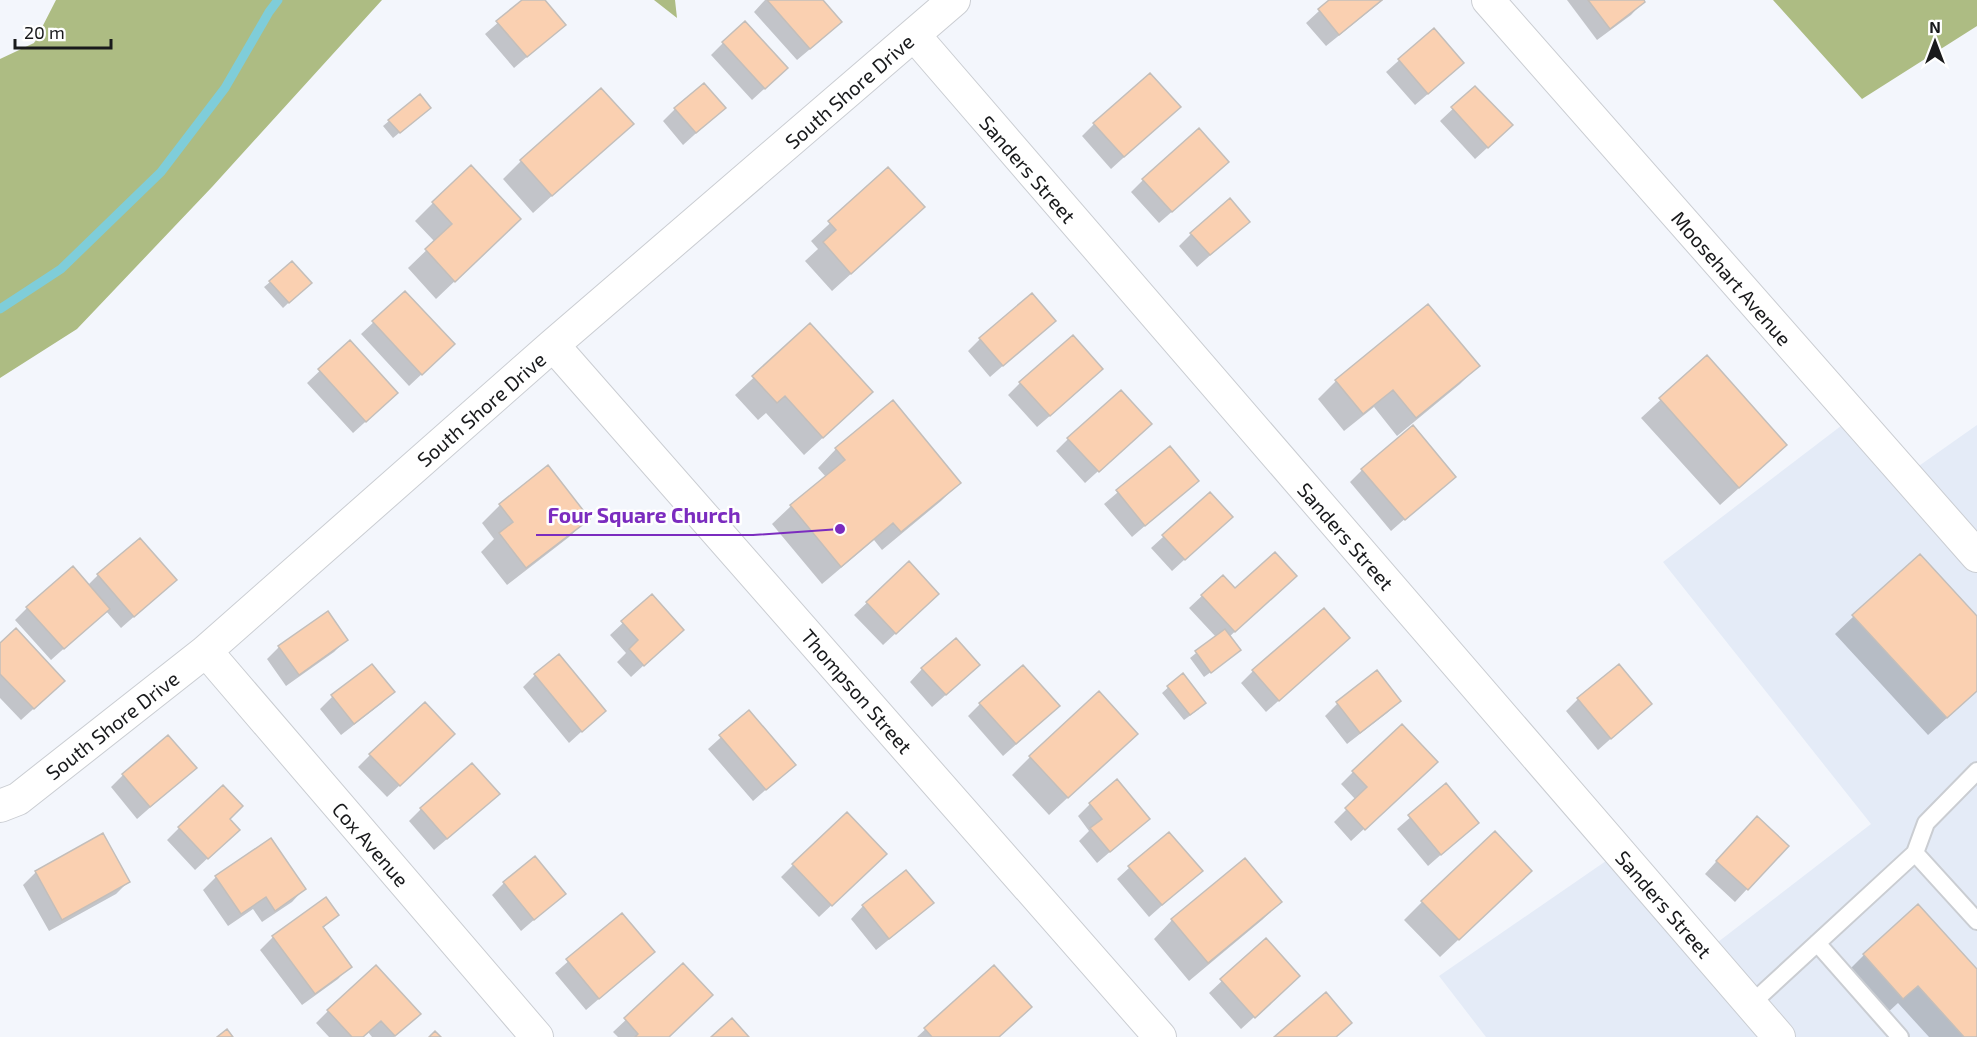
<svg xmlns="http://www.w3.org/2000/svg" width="1977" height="1037" font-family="'Exo 2',sans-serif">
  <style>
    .built { fill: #e4ebf7 }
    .forest { fill: #adbc83 }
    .shadow { fill: #0003 }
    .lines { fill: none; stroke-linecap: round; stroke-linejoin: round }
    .stream { stroke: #7fcdd9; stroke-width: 9 }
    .building { fill: #fad0b1; stroke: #c3beba; stroke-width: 1.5 }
    .service-casing { stroke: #cacdd2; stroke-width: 20 }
    .minor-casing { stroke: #cacdd2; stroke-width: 34 }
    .service { stroke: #fff; stroke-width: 16 }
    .minor { stroke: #fff; stroke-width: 32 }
    .labels { text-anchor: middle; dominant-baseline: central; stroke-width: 5; stroke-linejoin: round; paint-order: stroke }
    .street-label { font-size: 20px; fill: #191a1c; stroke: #fff }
    .leader { fill: none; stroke: #7b2cbf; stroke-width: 2 }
    .callout-dot { fill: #7b2cbf; stroke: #fff; stroke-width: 2 }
    .callout-label { font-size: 21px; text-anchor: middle; font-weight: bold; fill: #7b2cbf; stroke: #fff; stroke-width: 5; stroke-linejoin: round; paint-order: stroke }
  </style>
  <rect width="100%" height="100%" fill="#f3f6fc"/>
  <path class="built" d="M1854,416L1906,475L1977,425V1037H1486L1439,976L1619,852L1705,952L1871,824L1663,562Z"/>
  <path class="forest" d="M56,0H382L212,187L77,329L0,378V59L34,43Z
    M654,0H675L677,18Z
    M1773,0H1977V26L1862,99Z"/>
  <path class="shadow" d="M524,0H543L564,25L514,68L485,34Z
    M765,0H821L828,34L797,60L754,12Z
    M1331,0H1383L1326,46L1306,23Z
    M1567,0H1642L1643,2L1631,15L1597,40Z
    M1433,30L1450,75L1415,105L1386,72Z
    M723,43L774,80L752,100L711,55Z
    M1475,88L1498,138L1475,159L1440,121Z
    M429,108L393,138L383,126L389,121Z
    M724,108L683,145L663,121L675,109Z
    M1166,119L1111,169L1082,136L1094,124Z
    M631,124L533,213L503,179L521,161Z
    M888,169L905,225L832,291L805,261L818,249L811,241Z
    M1215,174L1159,223L1131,192L1143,180Z
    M433,203L501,237L436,299L408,268L435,242L415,221Z
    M1248,222L1197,267L1179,246L1191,234Z
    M270,282L304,288L283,308L264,287Z
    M405,293L440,357L409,386L361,334Z
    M1054,321L990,377L968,351L980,339Z
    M810,325L853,410L804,455L766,413L758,420L735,395Z
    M350,342L384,405L353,433L307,383Z
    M1707,357L1767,463L1720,505L1641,418Z
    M1478,366L1460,384L1397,436L1374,407L1344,431L1318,399L1336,381Z
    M1089,382L1037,427L1008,395L1020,383Z
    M893,402L959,483L941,501L882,550L874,540L822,584L772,524L791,506L826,477L818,468L836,449Z
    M1137,436L1085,483L1056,451L1068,439Z
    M1170,448L1197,481L1132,537L1104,504Z
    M1362,470L1454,476L1391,531L1350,482Z
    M1210,494L1218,529L1172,571L1151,548Z
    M500,505L588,519L569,537L507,585L481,552L494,539L482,523Z
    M909,563L925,606L883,645L854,615Z
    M98,575L162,592L121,628L106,611L51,660L15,620L27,608L88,585Z
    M1222,577L1235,591L1283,588L1229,637L1233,656L1204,677L1190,658L1216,637L1189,608Z
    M652,596L682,630L631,677L617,662L626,653L610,635Z
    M1854,616L1977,618V691L1928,735L1835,634Z
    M1348,638L1266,712L1241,683L1253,671Z
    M346,640L334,652L286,686L267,659L279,647Z
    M0,645L51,693L21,720L0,698Z
    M372,666L393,692L381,704L341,735L320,709L332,697Z
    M922,669L966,677L932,707L910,682Z
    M1377,673L1399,701L1387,713L1347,744L1325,716L1337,704Z
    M535,675L604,711L569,743L523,687Z
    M1182,675L1199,709L1184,720L1162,693Z
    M1578,699L1650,704L1598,750L1566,711Z
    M980,704L1046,718L1003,756L968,716Z
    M749,712L794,765L753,801L708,749Z
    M441,747L387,797L358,767L370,755Z
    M1117,752L1049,815L1012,775L1030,757Z
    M195,768L137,819L111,787L123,775Z
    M1353,772L1423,774L1351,841L1334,822L1356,800L1341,784Z
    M1446,786L1477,823L1428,866L1397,829Z
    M1090,804L1148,819L1097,863L1079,841L1089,831L1078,816Z
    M486,806L434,850L409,821L421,809Z
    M228,819L225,842L195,870L167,840L179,828Z
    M1744,831L1787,846L1735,902L1705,874Z
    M103,835L128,882L116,894L49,931L23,885L36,872Z
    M270,840L304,889L292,902L262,922L253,909L228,926L203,890L216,877Z
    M793,865L873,866L819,917L781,877Z
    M1130,867L1201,871L1149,917L1117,879Z
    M906,872L932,903L919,915L876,950L851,919L863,906Z
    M504,883L564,894L521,931L492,895Z
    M1512,889L1440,957L1404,920L1422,902Z
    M326,899L337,915L322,929L350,966L338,979L302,1005L260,950L273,937Z
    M1280,902L1262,920L1189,981L1154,939L1172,920Z
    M621,915L653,952L586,1010L555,973Z
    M1266,940L1286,988L1241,1029L1209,993Z
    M1864,955L1977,971V1037H1929L1898,1003L1884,1016L1846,973Z
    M683,966L667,1037H618L613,1032Z
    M993,967L1030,1007L1012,1025L999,1037H917Z
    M328,1011L406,1026L394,1037H372L368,1032L362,1037H329L316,1023Z"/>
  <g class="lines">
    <path class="stream" d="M0,309L61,269L161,172L225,88L269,12L278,0"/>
  </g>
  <path class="building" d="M522,0H545L566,25L527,57L496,21Z
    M767,0H823L842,22L810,49Z
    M1329,0H1382L1339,35L1318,9Z
    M1588,0H1644L1645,2L1610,29Z
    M745,21L788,68L765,89L722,42Z
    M1434,28L1464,63L1428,94L1398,59Z
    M1150,73L1181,107L1124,157L1093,123Z
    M704,83L726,108L696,133L674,108Z
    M1475,86L1513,125L1488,148L1451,107Z
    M601,88L634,124L552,196L520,160Z
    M420,94L431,108L400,133L388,120Z
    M1199,128L1229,162L1172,212L1142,179Z
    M471,165L521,219L455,282L425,249L452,224L432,202Z
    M888,167L925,207L851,274L823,242L836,230L828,221Z
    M1230,198L1250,222L1210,255L1190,233Z
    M292,261L312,283L289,303L269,281Z
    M405,291L455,344L422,375L372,321Z
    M1032,293L1056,321L1003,366L979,338Z
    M1428,304L1480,366L1416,418L1393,390L1363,414L1335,380Z
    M810,323L873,392L823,438L785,396L777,403L752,376Z
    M1073,335L1103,369L1050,416L1019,382Z
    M350,340L398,393L366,422L318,369Z
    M1707,355L1787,445L1739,488L1659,398Z
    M1121,390L1152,424L1099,472L1067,438Z
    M893,400L961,483L901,532L893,523L841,567L790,505L845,460L835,448Z
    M1413,425L1456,477L1405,520L1361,469Z
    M1170,446L1199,481L1145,526L1116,490Z
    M548,465L590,519L526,568L499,533L513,522L499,504Z
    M1210,492L1233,517L1185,560L1162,535Z
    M140,538L177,580L134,617L97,574Z
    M1275,552L1297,576L1235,632L1201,595L1223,575L1235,588Z
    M1920,554L1977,616V691L1947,718L1852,615Z
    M909,561L939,594L896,634L866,602Z
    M73,566L110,609L64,649L26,607Z
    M652,594L684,630L644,666L629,649L638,640L621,621Z
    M1324,608L1350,638L1279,701L1252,670Z
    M328,611L348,640L299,675L278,646Z
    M16,628L65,681L34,709L0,674V643Z
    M1225,629L1241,650L1211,673L1195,651Z
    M956,638L980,665L946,695L921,668Z
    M559,654L606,711L582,732L534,674Z
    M372,664L395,692L354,724L331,695Z
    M1619,664L1652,704L1611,739L1577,698Z
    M1023,665L1060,706L1016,744L979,703Z
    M1377,670L1401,701L1360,733L1336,702Z
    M1183,673L1206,703L1190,715L1167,686Z
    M1099,691L1138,734L1068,798L1029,756Z
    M425,702L455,734L400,786L369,754Z
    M749,710L796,765L766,790L719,735Z
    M1402,724L1438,762L1365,830L1345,808L1367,787L1352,771Z
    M168,735L197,768L150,807L122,774Z
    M472,763L500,794L447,839L420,808Z
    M1117,779L1150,819L1110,852L1090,828L1102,819L1089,803Z
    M1446,783L1479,823L1441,855L1408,815Z
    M223,785L243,806L230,819L240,830L208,859L178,827Z
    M847,812L887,854L832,906L792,864Z
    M1757,816L1789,846L1748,890L1716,861Z
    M1495,831L1532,871L1459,940L1421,901Z
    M1169,832L1203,871L1162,905L1128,866Z
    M103,833L130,882L62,920L35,871Z
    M271,838L306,889L275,911L266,897L241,914L215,876Z
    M535,856L566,894L534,920L503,882Z
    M1245,858L1282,902L1208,963L1171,919Z
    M906,870L934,903L889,939L862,905Z
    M326,897L339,915L323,927L352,967L315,994L272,936Z
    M1918,904L1977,969V1037H1964L1918,986L1903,999L1863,954Z
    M622,913L655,952L599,999L566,959Z
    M1266,938L1300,976L1255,1018L1220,979Z
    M683,963L713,995L669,1037H635L638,1034L624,1018Z
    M376,965L421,1014L395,1036L381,1021L363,1037H352L327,1010Z
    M994,965L1032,1007L999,1037H932L924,1028Z
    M1326,992L1352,1023L1336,1037H1274Z
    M732,1018L749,1037H711Z
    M227,1029L233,1037H217Z
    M435,1031L441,1037H429Z"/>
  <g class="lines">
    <defs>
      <path id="service" d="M1915,853L1977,921
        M1817,943L1900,1037
        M1751,1004L1915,853L1926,823L1977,771"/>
      <path id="minor" d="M1488,0L1977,556
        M914,35L1779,1037
        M553,345L1160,1037
        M206,651L537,1037
        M0,806L18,799L206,651L553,345L954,0"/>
    </defs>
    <use href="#service" class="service-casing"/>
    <use href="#minor" class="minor-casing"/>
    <use href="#service" class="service"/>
    <use href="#minor" class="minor"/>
  </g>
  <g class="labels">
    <g class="street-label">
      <text transform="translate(849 91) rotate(-41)">South Shore Drive</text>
      <text transform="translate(1028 169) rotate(49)">Sanders Street</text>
      <text transform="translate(1732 278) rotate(49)">Moosehart Avenue</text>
      <text transform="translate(481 409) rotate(-41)">South Shore Drive</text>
      <text transform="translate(1346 536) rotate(49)">Sanders Street</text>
      <text transform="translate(857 691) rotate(49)">Thompson Street</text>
      <text transform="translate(112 725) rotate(-38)">South Shore Drive</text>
      <text transform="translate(371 844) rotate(49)">Cox Avenue</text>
      <text transform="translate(1664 904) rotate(49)">Sanders Street</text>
    </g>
  </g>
  <path class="leader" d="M840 529L753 535H536"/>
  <circle class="callout-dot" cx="840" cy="529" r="6"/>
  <g class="callout-label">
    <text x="644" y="523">Four Square Church</text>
  </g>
  <g transform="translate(1935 42)" stroke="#ffffff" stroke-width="4.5" paint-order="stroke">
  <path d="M0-4.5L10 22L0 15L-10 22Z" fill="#191a1c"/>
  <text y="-9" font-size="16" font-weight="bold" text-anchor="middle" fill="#191a1c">N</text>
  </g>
  <path d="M15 39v9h96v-9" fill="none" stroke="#191a1c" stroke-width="3"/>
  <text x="24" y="39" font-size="18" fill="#191a1c" stroke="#ffffff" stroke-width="4.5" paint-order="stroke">20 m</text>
</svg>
